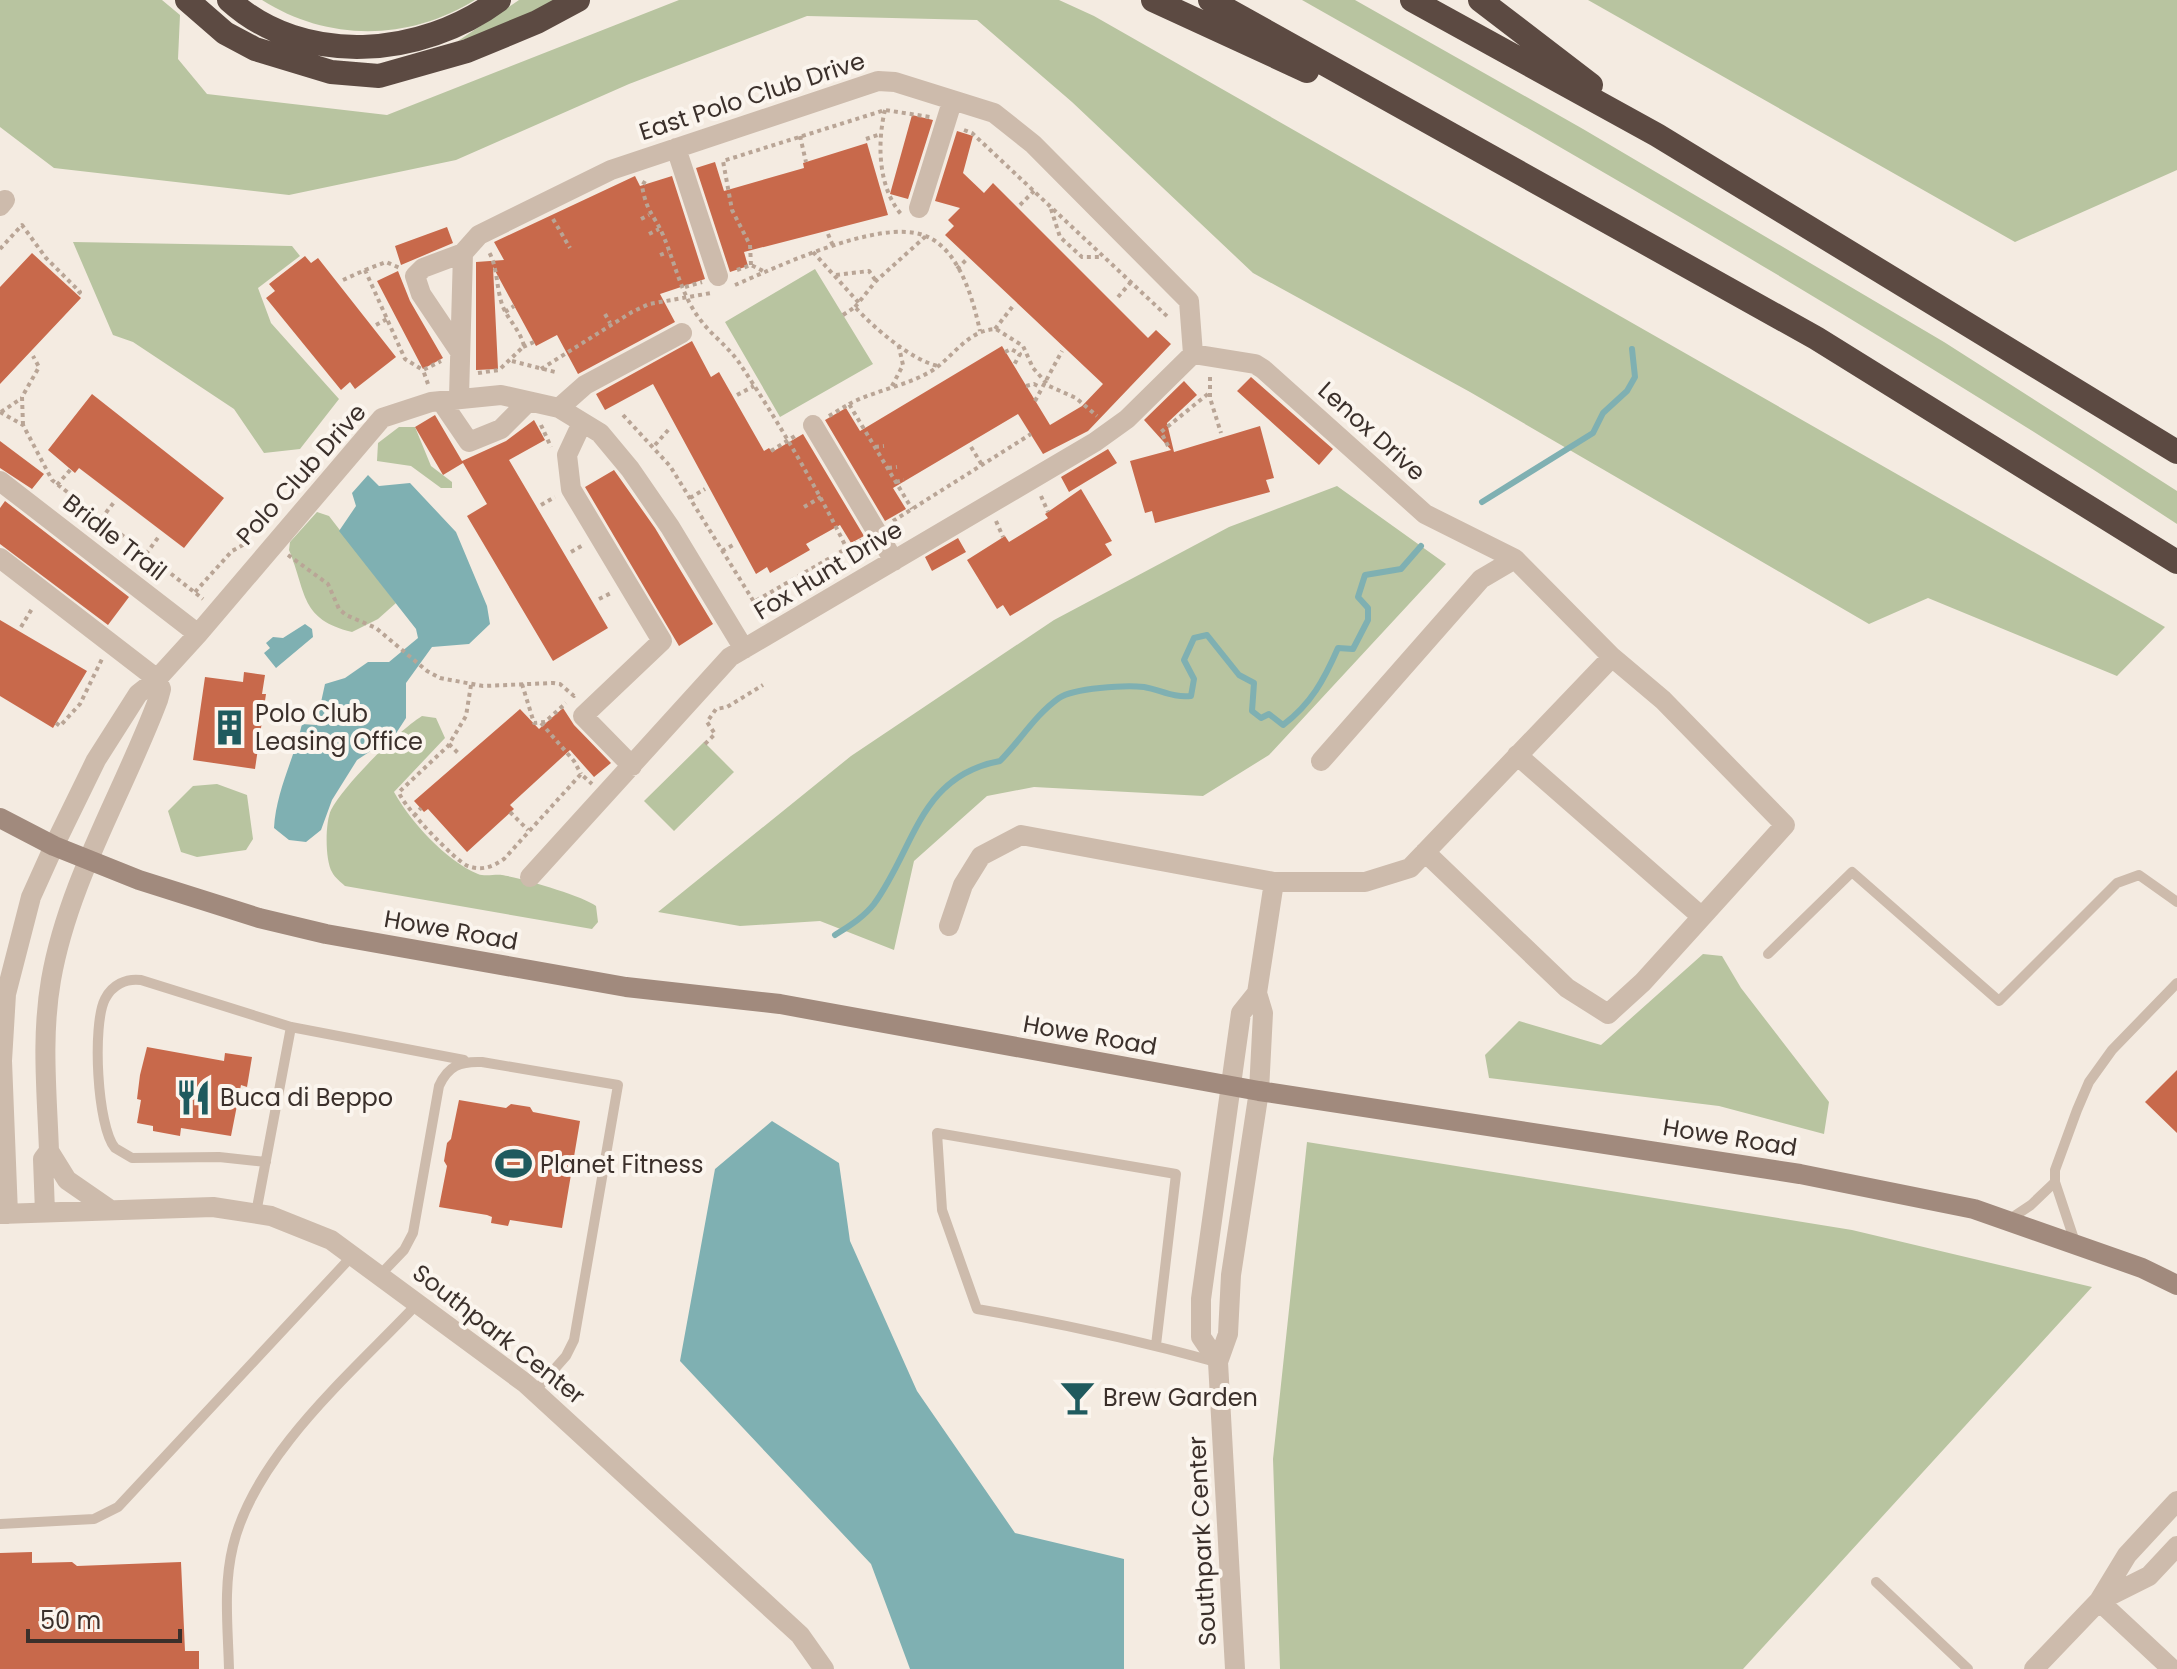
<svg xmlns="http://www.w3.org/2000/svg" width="2177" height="1669" font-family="Poppins,sans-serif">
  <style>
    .green { fill: #b8c4a0 }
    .water { fill: #7fb0b2 }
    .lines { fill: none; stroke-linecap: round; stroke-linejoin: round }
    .stream { stroke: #7fb0b2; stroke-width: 6 }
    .building { fill: #c8694b }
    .path { stroke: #b9a596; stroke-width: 4; stroke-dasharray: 4 4; stroke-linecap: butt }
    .lane { stroke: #cdbbac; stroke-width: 10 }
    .street { stroke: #cdbbac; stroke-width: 20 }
    .secondary { stroke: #a18a7d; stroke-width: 20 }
    .highway { stroke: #5c4a42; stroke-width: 24 }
    .labels { text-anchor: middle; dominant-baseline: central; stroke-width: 8; stroke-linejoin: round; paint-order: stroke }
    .street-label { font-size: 24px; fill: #3b302b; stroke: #fbf5ee }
    .poi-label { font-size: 24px; fill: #3b302b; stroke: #fbf5ee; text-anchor: start }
  </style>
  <rect width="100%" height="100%" fill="#f4ebe1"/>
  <path class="green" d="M0,0H162L180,15L178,59L207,94L387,115L679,0H1059L1094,16L2165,627L2117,676L1928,598L1869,624L1470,392L1253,273L1072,102L977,20L807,16L629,84L456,160L289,195L54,168L0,127Z
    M262,0H475C409,41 328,42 262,0Z
    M519,0H557L500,30L458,41Z
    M1302,0H1355L1583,129L1944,342L2177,491V524C1893,338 1598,167 1302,0Z
    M1588,0H2177V170L2015,242Z
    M73,242L292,246L300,256L258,288L271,323L339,399L300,449L264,453L234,409L133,342L113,335Z
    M815,269L873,364L780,417L725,322Z
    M399,427H415L431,466L452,482V488H441L411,466L377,461L378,443Z
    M1337,486L1446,564L1269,755L1203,796L1034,787L987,796L914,861L894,950L820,921L740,926L658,912L851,756L1054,620L1229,527Z
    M317,512L329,516L396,603L378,619L352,632C300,619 307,594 289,550L290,542Z
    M422,716L436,718L445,738L394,792C410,821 446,861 478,874C485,877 495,874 502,875C521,878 584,896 596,906L598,922L592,929L345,886C341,882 335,878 332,872C325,860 325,823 331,810C344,785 398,731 422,716Z
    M704,742L734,772L674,831L644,801Z
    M217,784L247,795L253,839L246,850L197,857L181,852L168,811L193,786Z
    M1703,954L1722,956L1741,988L1829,1102L1824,1134L1719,1106L1489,1078L1485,1055L1519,1021L1601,1045Z
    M1307,1142L1852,1230L2092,1287L1743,1669H1280L1273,1459Z"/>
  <path class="water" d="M368,475L379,486L410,483L456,532L487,606L490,624L469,644L432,647L406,683V718L395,735L357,760L332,800L321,830L306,842L289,840L274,828C276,791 295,756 302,724L316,725L325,684L345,678L368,662H389L418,638L416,629L339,531L356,506L352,493Z
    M305,624L312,629L313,637L276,668L264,653L270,648L266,643L273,637L283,638Z
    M772,1121L839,1163L850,1241L917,1391L1015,1533L1124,1559V1669H910L871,1564L680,1361L715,1169Z"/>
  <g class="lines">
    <path class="stream" d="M1482,502L1593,433L1603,413L1627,391L1635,377L1632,349
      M835,935C849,926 864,917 874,904C915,848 919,776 1000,761C1020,741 1035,715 1059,698C1074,688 1125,685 1144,687C1161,690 1173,698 1191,696L1194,679L1184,660L1194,638L1207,635L1239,675L1254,683L1252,711L1261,718L1269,714L1283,725C1311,704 1324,680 1338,648L1353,649L1368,620V608L1358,597L1365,575L1401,569L1421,546"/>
  </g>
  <path class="building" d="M912,115L933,120L908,199L890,194Z
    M957,131L973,136L963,173L984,193L993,183L1148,338L1156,330L1171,344L1088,431L1043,454L1018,414L893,488L906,509L885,521L825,420L846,408L860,431L1002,346L1050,425L1082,406L1103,384L945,235L954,226L948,220L960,208L935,201Z
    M867,143L888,215L744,252L748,266L730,272L696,168L715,162L724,191L804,168L803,163Z
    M635,176L640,186L672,176L705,279L660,294L675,322L578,374L557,335L536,346L493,267L498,369L476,370V262L504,260L494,242Z
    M447,227L453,243L401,265L395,246Z
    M32,253L81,298L0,384V287Z
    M305,256L311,263L318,258L396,357L355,389L350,382L341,390L266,298L275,291L269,284Z
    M398,271L410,301L443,358L423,369L377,281Z
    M692,341L711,377L719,372L764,451L769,448L772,452L803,434L864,536L851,543L840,525L806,544L810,550L770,573L767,567L756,574L653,384L605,410L596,394Z
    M1251,377L1333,449L1319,465L1237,391Z
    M1184,381L1197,395L1167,423L1174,452L1260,426L1274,478L1266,480L1270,492L1155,523L1152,511L1145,513L1130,461L1171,450L1144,420Z
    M92,394L224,498L184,548L79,468L75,473L48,450Z
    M435,415L462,461L506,441L534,420L545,440L509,460L608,628L553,661L467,516L487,504L463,463L443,475L415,427Z
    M0,441L44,474L32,489L0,468Z
    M1108,449L1117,463L1069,492L1061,477Z
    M614,470L655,528L713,624L679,646L585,487Z
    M1081,489L1112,541L1105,544L1112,555L1010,616L1003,605L997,609L967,560L1005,536L1009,542L1048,518L1045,514Z
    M5,501L129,597L108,625L0,544V508Z
    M958,538L966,552L932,571L925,557Z
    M0,620L87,671L53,728L0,696Z
    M244,672L265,675L262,694H266L255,769L193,760L205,677L243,682Z
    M563,708L574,725L611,763L594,777L570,750L510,805L514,809L467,852L428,809L424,812L414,801L520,709L539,729Z
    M147,1047L224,1061L225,1053L252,1057L247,1087L241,1085L231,1136L181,1128L180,1136L153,1131V1126L137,1123L141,1100L137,1099L140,1075Z
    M2177,1070V1133L2145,1102Z
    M459,1100L506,1108L511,1104L530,1107L533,1112L580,1121L562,1228L510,1220L508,1226L491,1223L492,1217L487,1215L439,1207L447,1166L444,1161L447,1143L451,1139Z
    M32,1552V1563L72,1562L77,1566L181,1562L185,1651H199V1669H0V1553Z"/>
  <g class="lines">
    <path class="path" d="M885,110C877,143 878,187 901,214
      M964,130L972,133L1169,318
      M800,136L806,162
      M866,139L881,134
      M645,181L642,186C647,213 653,213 663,235C675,263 681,294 699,318C711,335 729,347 740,364C778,421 817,488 847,549
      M1020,205L1034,191
      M1051,209L1060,237L1082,257H1102
      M553,219L570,248
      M641,219L649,215
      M649,234L659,229
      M828,234L833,246
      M0,249L22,225L46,258L80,292L77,295
      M813,252L859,303
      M660,255L668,252
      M751,265L750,245L732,210L723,161L885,110L930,117
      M957,269L966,260
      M365,270L386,262L400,268
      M737,270L751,265L765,272
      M836,275L869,271L876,281
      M343,280L365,270L405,359L423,370
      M735,285C777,267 878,219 923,235C959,247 973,299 980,331
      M685,287L702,282
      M1118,297L1131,282
      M855,307L876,281L926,236
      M505,312L514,306
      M605,314L610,323
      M843,315L855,307C874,328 911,360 938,366
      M376,325L387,319
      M995,329L1013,306
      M523,347L534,342
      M1005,352L1011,349L1020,354L1014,365
      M512,361L555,372
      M541,369L632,312L649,304L711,293
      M478,373L499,370L524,346C520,330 509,321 503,307C496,289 498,268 489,252
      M1210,377V398L1221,433
      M428,384L423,370L441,361
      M892,386L903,365L898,343
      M1026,386L1034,384L1040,387
      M737,395L754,386
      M1035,401L1062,351
      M849,404C876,390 907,386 933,370C954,356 968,330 996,329L1023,346L1033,368L1049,386L1076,398L1097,416
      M0,412L23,425L52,480L203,599
      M1,412L22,398
      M623,415L670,466L754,602L861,540
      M829,416L849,404L912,509
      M23,425L22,397L39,367L33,356
      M541,425L551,447
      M655,445L669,429
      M1168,446L1161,432L1209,393
      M875,447L884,446
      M971,447L982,465
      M771,451L798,434
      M888,468L897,467
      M896,482L904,480
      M57,485L71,469
      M1041,496L1048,512
      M690,498L705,489
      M541,505L555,497
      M804,507L821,497
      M101,519L115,501
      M893,521L1031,434
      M996,521L1003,537
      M722,551L735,544
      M571,552L583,545
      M146,554L160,535
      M288,555L328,584L339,609L346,615L376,628L427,671L440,678L483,686L553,683L560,684L574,696L576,693
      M195,592L232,551L252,540
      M599,599L611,593
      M21,627L33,607
      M522,684L534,723L545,722L566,703
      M471,685L466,716L448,746L399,792C401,804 456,862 468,866C482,871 492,867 504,859L581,774L592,784
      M56,723L60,726L80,704L102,659
      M541,723L574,761L581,774
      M449,744L460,755
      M705,744L715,734L707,722L716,709L727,707L763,685
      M510,812L528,830
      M414,816L421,808"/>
    <path class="lane" d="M1768,954L1852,872L1999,1001L2117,883L2139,875L2177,902
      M266,1162L219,1157L132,1158L115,1148C97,1127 92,1024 105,999C112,985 126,978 141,980L291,1027L464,1060
      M256,1213L291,1027
      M2007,1221L2031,1205L2055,1182
      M2075,1242L2055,1182V1170L2077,1110L2089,1082L2112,1050L2177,983
      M381,1274L404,1250L413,1233L439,1086C448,1066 460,1061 482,1062L618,1085L574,1340L566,1356L535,1391
      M1156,1345L1176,1174L937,1133L942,1210L977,1309C1058,1323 1137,1340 1216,1362
      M0,1524L94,1519L118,1507L353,1255
      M1876,1582L1968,1669
      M229,1669C228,1628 223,1587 233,1546C255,1454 353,1372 417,1304"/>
    <path class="street" d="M676,148L718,276
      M0,206L5,200
      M919,208L952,102
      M460,352L421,294L415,276L423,268L463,253
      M1193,354L1255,364L1263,369L1425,514L1515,559
      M459,397L463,253L479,235L611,170L878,81L895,82L994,113L1033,144L1189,301L1193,354
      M441,401L469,442L501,429L528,402
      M559,408L585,385L682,333
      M581,425L567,455L571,489L662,641L583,716L632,766
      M813,425L894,561
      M0,481L198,634
      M0,558L157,679
      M1517,755L1702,917
      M1321,761L1481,579L1515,559L1612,657
      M530,877L730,657L1095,442L1127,419L1193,354
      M1274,882H1365L1410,868L1612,657L1663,700L1785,825L1643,982L1608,1014L1567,988L1425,852
      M949,926L963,885L981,856L1021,835L1274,882L1257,993L1263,1013L1259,1091L1231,1275L1228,1334L1218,1362L1235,1669
      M49,1151L67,1180L109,1209
      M45,1212L43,1159L49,1151C47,1094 41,1037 51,980C68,882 123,793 158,700L161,689L157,679
      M0,1214L213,1207L271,1216L331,1240L525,1383L800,1635L824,1669
      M8,1214L2,1061L6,994L31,897L54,846L96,760L138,694L157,679L198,634L382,418L431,402L501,395L559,408L600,433L630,469L670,527L744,649
      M1218,1362L1201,1337V1299L1241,1013L1257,993
      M2099,1601L2172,1669
      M2099,1601L2149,1576L2177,1546
      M2034,1669L2099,1601L2127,1555L2177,1501"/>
    <path class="secondary" d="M0,818L54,846L139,880L259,918L326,934L626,987L780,1004L1259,1091L1800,1174L1974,1209L2142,1268L2177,1285"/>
    <path class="highway" d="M187,0L225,33L255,49L331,72L379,76L467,51L537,22L578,0
      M229,0C304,68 422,57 499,0
      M1153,0L1307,71
      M1210,0L1816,338L2177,562
      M1412,0L1657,135L2177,452
      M1480,0L1591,85"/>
  </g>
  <defs>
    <symbol id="building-bare" viewBox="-9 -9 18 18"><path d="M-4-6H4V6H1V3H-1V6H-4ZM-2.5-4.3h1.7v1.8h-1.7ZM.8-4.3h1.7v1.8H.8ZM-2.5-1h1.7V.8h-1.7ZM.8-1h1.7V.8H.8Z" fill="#1f5a5e" stroke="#fbf5ee" stroke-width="2.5" paint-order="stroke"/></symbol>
    <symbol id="restaurant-bare" viewBox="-9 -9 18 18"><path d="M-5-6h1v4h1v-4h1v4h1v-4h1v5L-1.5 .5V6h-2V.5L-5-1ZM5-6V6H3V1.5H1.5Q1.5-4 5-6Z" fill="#1f5a5e" stroke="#fbf5ee" stroke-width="2.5" paint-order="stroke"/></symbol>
    <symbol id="stadium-bare" viewBox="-9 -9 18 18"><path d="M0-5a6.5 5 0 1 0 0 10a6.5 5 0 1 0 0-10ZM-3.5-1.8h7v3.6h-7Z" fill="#1f5a5e" stroke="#fbf5ee" stroke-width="2.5" paint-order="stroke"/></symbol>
    <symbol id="bar-bare" viewBox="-9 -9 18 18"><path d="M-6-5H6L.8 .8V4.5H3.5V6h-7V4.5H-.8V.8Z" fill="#1f5a5e" stroke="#fbf5ee" stroke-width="2.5" paint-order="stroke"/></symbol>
  </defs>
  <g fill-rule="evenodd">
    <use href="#building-bare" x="204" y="702" width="51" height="51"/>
    <use href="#restaurant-bare" x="168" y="1072" width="51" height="51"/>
    <use href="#stadium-bare" x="488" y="1138" width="51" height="51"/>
    <use href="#bar-bare" x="1052" y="1372" width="51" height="51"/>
  </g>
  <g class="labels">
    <g class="street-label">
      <text transform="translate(752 96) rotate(-18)">East Polo Club Drive</text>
      <text transform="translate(1372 431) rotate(42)">Lenox Drive</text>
      <text transform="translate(301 474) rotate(-48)">Polo Club Drive</text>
      <text transform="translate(115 537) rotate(38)">Bridle Trail</text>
      <text transform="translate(828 570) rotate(-31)">Fox Hunt Drive</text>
      <text transform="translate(451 930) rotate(10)">Howe Road</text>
      <text transform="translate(1090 1035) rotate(10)">Howe Road</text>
      <text transform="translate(1730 1137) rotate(9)">Howe Road</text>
      <text transform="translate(499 1334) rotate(38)">Southpark Center</text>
      <text transform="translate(1202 1541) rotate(-93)">Southpark Center</text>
    </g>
    <g class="poi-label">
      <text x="255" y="713">Polo Club<tspan x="255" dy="28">Leasing Office</tspan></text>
      <text x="220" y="1097">Buca di Beppo</text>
      <text x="540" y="1164">Planet Fitness</text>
      <text x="1103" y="1397">Brew Garden</text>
    </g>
  </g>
  <path d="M28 1629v12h152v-12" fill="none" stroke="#3b302b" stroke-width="4"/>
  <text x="40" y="1629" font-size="24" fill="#3b302b" stroke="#fbf5ee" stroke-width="6" paint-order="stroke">50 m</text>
</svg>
